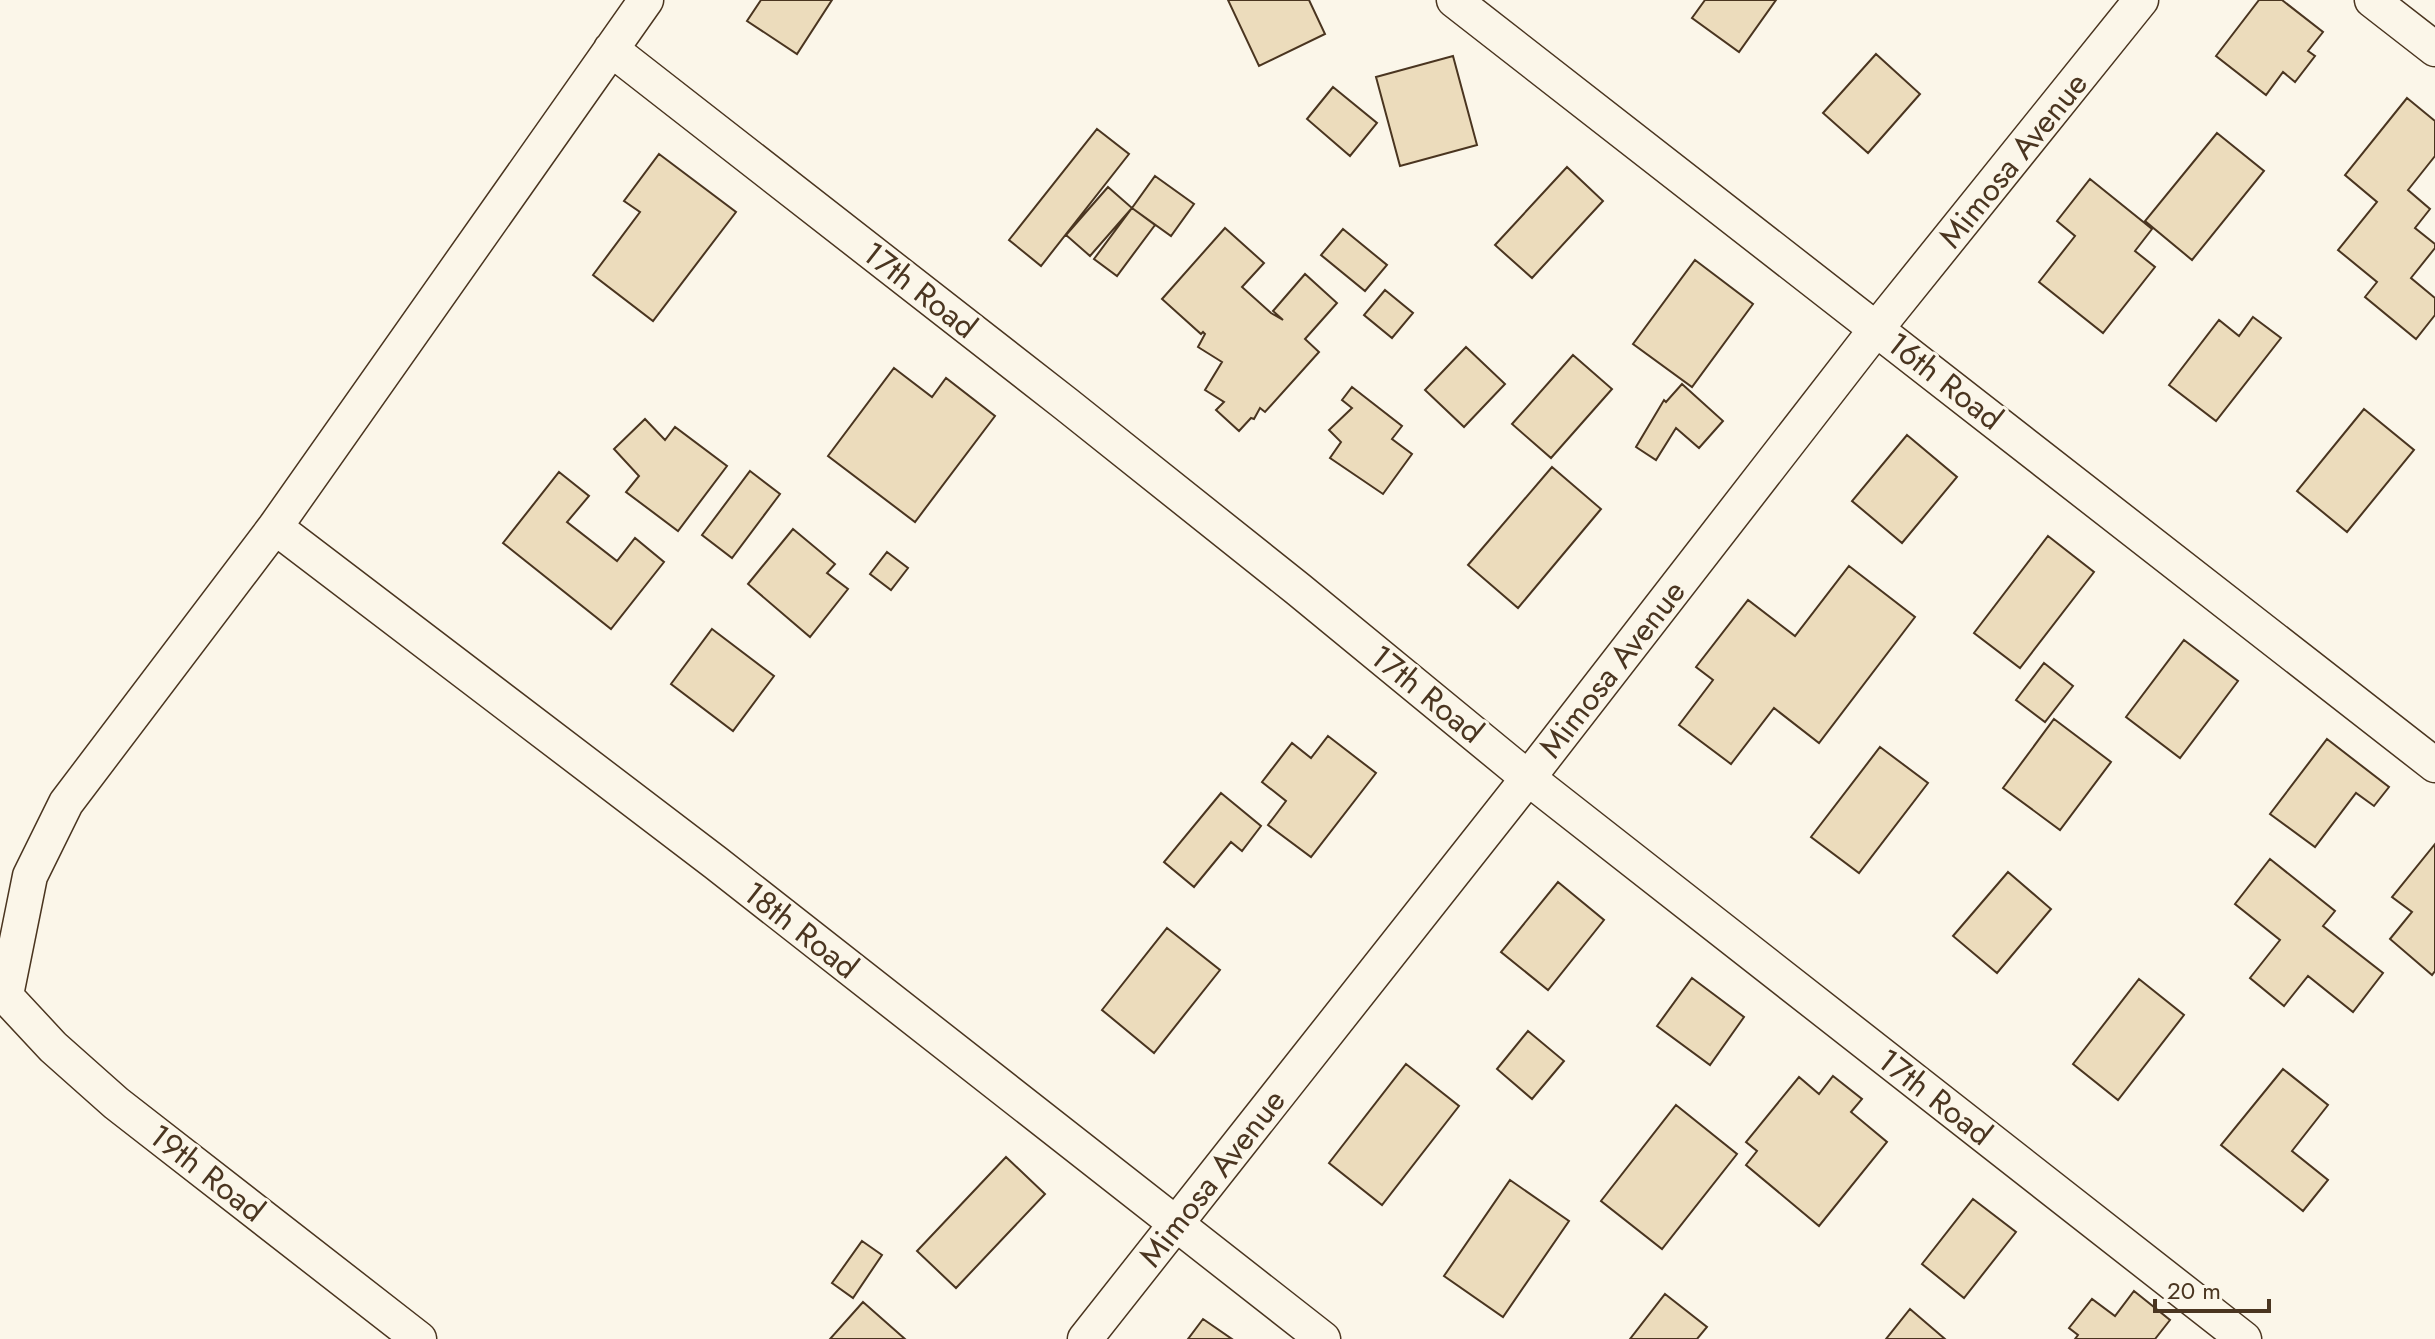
<svg xmlns="http://www.w3.org/2000/svg" width="2435" height="1339" font-family="Jost,sans-serif">
  <style>
    .building { fill: #ecdcbc; stroke: #4a3520; stroke-width: 2 }
    .lines { fill: none; stroke-linecap: round; stroke-linejoin: round }
    .minor-casing { stroke: #4a3520; stroke-width: 37 }
    .minor { stroke: #fbf6e9; stroke-width: 34 }
    .labels { text-anchor: middle; dominant-baseline: central; stroke-width: 6; stroke-linejoin: round; paint-order: stroke }
    .street-label { font-size: 32px; fill: #4a3520; stroke: #fbf6e9 }
  </style>
  <rect width="100%" height="100%" fill="#fbf6e9"/>
  <path class="building" d="M761,0H832L797,54L747,21Z
    M1228,0H1309L1325,34L1259,66Z
    M1705,0H1776L1739,52L1692,18Z
    M2259,0H2282L2323,32L2308,51L2315,56L2295,82L2283,72L2266,95L2216,56Z
    M1876,54L1920,94L1868,153L1823,113Z
    M1453,56L1477,145L1400,166L1376,77Z
    M1333,87L1377,123L1350,156L1307,119Z
    M2407,98L2435,121V156L2408,190L2430,209L2415,228L2435,244V248L2411,278L2435,298V315L2416,339L2365,297L2377,282L2338,250L2377,202L2345,175Z
    M1097,129L1129,154L1041,266L1009,240Z
    M2217,133L2264,171L2192,260L2145,221Z
    M659,154L736,212L653,321L593,275L640,212L624,201Z
    M1567,167L1603,201L1532,278L1495,245Z
    M1155,176L1194,204L1171,236L1132,208Z
    M2090,179L2152,229L2135,251L2155,267L2103,333L2039,282L2075,236L2057,221Z
    M1108,187L1132,208L1090,256L1066,235Z
    M1132,208L1155,225L1117,276L1094,259Z
    M1225,228L1264,263L1242,287L1271,313L1283,320L1273,311L1305,274L1337,303L1305,339L1319,352L1265,412L1260,408L1254,419L1251,418L1239,431L1216,410L1224,402L1205,390L1222,362L1198,347L1205,334L1203,332L1201,334L1162,299Z
    M1343,229L1387,265L1365,291L1321,255Z
    M1695,260L1753,304L1692,387L1633,344Z
    M1385,290L1413,313L1392,338L1364,315Z
    M2253,317L2281,338L2216,421L2169,385L2219,320L2239,336Z
    M1466,347L1505,384L1464,427L1425,390Z
    M1573,355L1612,389L1551,458L1512,424Z
    M894,368L932,397L946,378L995,416L915,522L828,456Z
    M1682,384L1723,421L1699,448L1676,428L1656,460L1636,447L1664,400L1666,402Z
    M1352,387L1402,426L1392,439L1412,454L1383,494L1330,458L1341,442L1329,430L1352,408L1342,400Z
    M2364,409L2414,450L2347,532L2297,491Z
    M645,419L665,440L675,427L727,466L678,531L626,492L639,476L614,449Z
    M1907,435L1957,477L1902,543L1852,501Z
    M1552,467L1601,509L1518,608L1468,565Z
    M750,471L780,494L732,558L702,535Z
    M559,472L589,496L567,522L617,561L635,538L664,562L611,629L503,543Z
    M793,529L835,564L827,573L848,589L810,637L748,584Z
    M2048,536L2094,572L2020,668L1974,633Z
    M887,552L908,568L891,590L870,574Z
    M1849,566L1915,617L1819,743L1774,708L1731,764L1679,725L1713,680L1696,667L1748,600L1795,636Z
    M712,629L774,676L733,731L671,684Z
    M2184,640L2238,681L2180,758L2126,717Z
    M2044,663L2073,686L2045,722L2016,700Z
    M2054,719L2111,762L2060,830L2003,788Z
    M1328,736L1376,773L1311,857L1268,825L1286,801L1262,782L1292,743L1311,758Z
    M2327,739L2389,787L2374,806L2356,793L2315,847L2270,814Z
    M1880,747L1928,783L1859,873L1811,837Z
    M1221,793L1261,826L1242,851L1231,842L1194,887L1164,862Z
    M2435,844V971L2432,975L2390,939L2412,912L2392,897Z
    M2270,859L2335,911L2323,926L2383,973L2353,1012L2308,976L2284,1006L2250,978L2280,940L2235,904Z
    M2008,872L2051,909L1997,973L1953,936Z
    M1558,882L1604,920L1548,990L1501,952Z
    M1167,928L1220,970L1154,1053L1102,1010Z
    M1692,978L1744,1017L1710,1065L1657,1026Z
    M2139,979L2184,1015L2118,1100L2073,1064Z
    M1528,1031L1564,1061L1532,1099L1497,1069Z
    M1406,1064L1459,1106L1382,1205L1329,1163Z
    M2283,1069L2328,1105L2292,1151L2328,1180L2303,1211L2221,1145Z
    M1833,1076L1862,1099L1851,1112L1887,1142L1819,1226L1746,1165L1757,1151L1746,1142L1799,1077L1819,1094Z
    M1676,1105L1737,1154L1662,1249L1601,1201Z
    M1006,1157L1045,1194L956,1288L917,1251Z
    M1510,1180L1569,1221L1503,1317L1444,1276Z
    M1973,1199L2016,1232L1964,1298L1922,1264Z
    M862,1241L882,1255L853,1298L832,1283Z
    M2134,1291L2170,1320L2155,1339H2075L2078,1335L2069,1328L2092,1299L2115,1316Z
    M1665,1294L1707,1327L1697,1339H1630Z
    M863,1302L905,1339H830Z
    M1910,1309L1945,1339H1886Z
    M1203,1319L1232,1339H1188Z"/>
  <g class="lines">
    <defs>
      <path id="minor" d="M1454,0L2435,765
        M2372,0L2435,49
        M611,49L1066,404L1298,589L1528,778L2244,1339
        M275,527L716,863L1323,1339
        M0,990L53,1047L116,1103L419,1339
        M6,995L30,876L66,803L275,527L646,0
        M1085,1339L1528,778L1877,328L2141,0"/>
    </defs>
    <use href="#minor" class="minor-casing"/>
    <use href="#minor" class="minor"/>
  </g>
  <g class="labels">
    <g class="street-label">
      <text transform="translate(2013 160) rotate(-51)">Mimosa Avenue</text>
      <text transform="translate(920 290) rotate(38)">17th Road</text>
      <text transform="translate(1945 381) rotate(38)">16th Road</text>
      <text transform="translate(1612 669) rotate(-52)">Mimosa Avenue</text>
      <text transform="translate(1427 694) rotate(39)">17th Road</text>
      <text transform="translate(801 930) rotate(38)">18th Road</text>
      <text transform="translate(1935 1097) rotate(38)">17th Road</text>
      <text transform="translate(207 1173) rotate(38)">19th Road</text>
      <text transform="translate(1212 1178) rotate(-52)">Mimosa Avenue</text>
    </g>
  </g>
  <path d="M2155 1299v12h114v-12" fill="none" stroke="#4a3520" stroke-width="4"/>
  <text x="2167" y="1299" font-size="24" fill="#4a3520" stroke="#fbf6e9" stroke-width="6" paint-order="stroke">20 m</text>
</svg>
